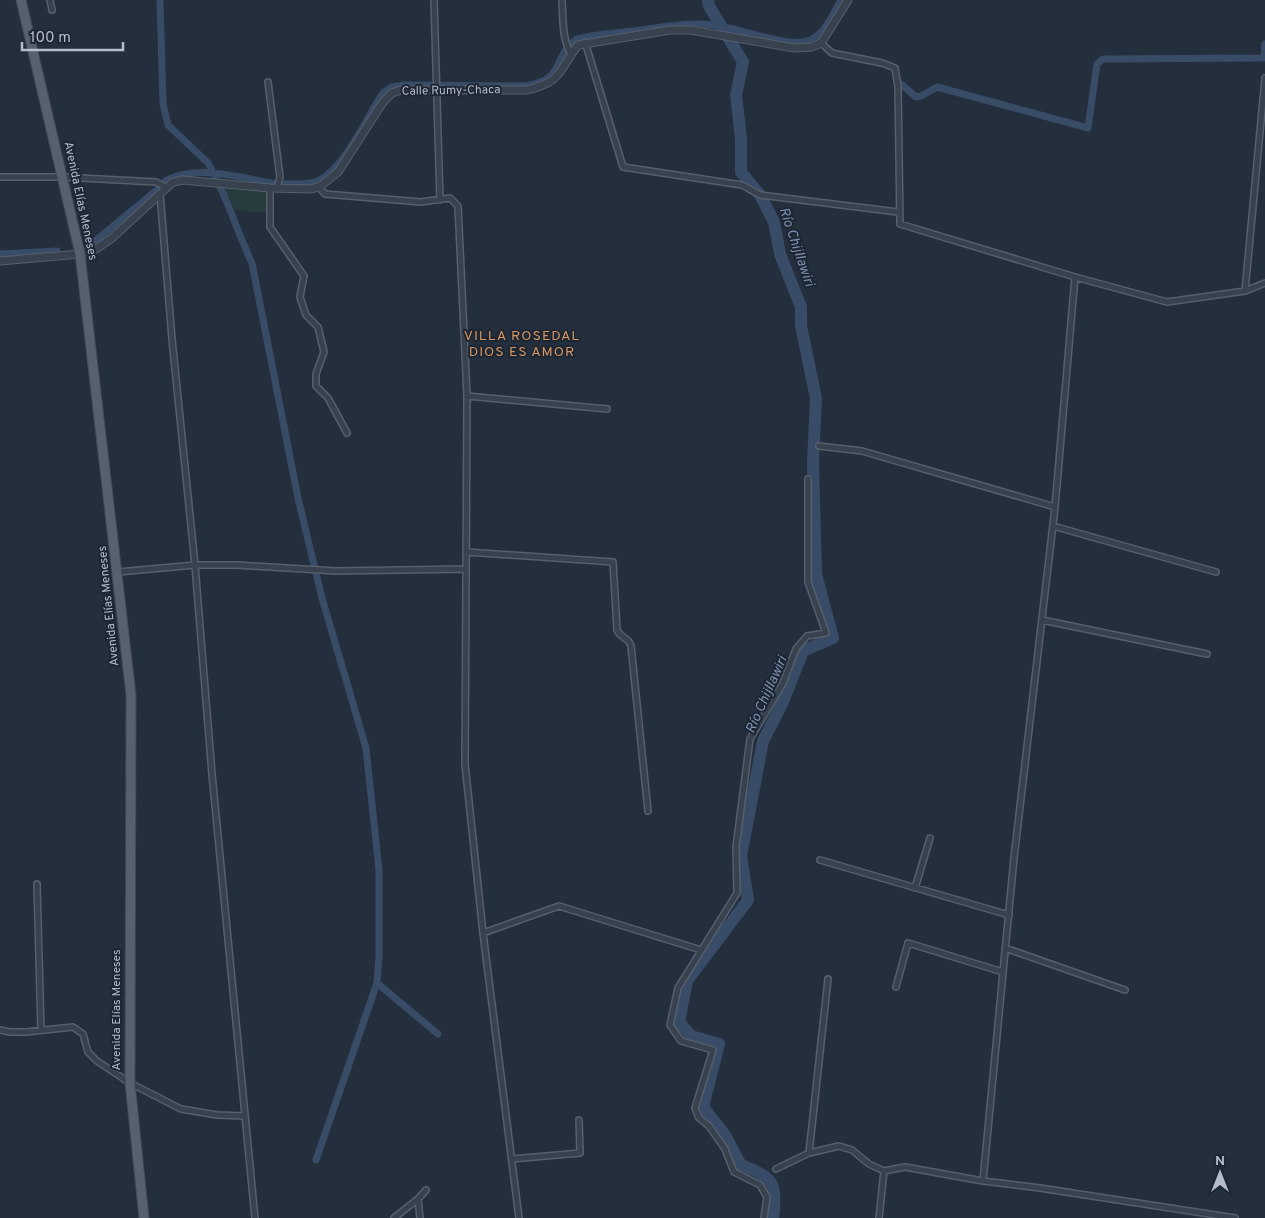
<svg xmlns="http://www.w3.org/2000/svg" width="1265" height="1218" font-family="Overpass,sans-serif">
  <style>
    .green { fill: #263c3f }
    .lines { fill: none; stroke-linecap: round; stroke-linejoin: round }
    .canal { stroke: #394c67; stroke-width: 7 }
    .river { stroke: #394c67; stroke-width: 12 }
    .minor-casing { stroke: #565f6c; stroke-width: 8 }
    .tertiary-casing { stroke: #565f6c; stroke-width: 9 }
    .primary-casing { stroke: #414a57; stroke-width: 11 }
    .minor { stroke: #38414e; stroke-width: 5 }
    .tertiary { stroke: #38414e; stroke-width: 7 }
    .primary { stroke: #56606e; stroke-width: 9 }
    .labels { text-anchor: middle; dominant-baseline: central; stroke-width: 4; stroke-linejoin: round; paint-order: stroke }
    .street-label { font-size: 12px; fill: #b4bcc9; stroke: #1d2633 }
    .water-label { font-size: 14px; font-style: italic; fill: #7c92b1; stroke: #1d2633 }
    .neighbourhood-label { font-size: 14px; letter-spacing: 1px; fill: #d59563; stroke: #1d2633 }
  </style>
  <rect width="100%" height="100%" fill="#242f3e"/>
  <path class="green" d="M223,187L267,191V213L235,210Z"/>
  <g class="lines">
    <path class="canal" d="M160,0L163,104L168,125L208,163L216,178
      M901,84L916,97L921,96L937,87L1088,128L1097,64L1103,59L1264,58L1265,44
      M165,181C198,164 237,177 272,183
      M283,184C294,184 308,185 318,181C344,169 367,117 383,93L392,87L404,85L525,86C567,80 551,57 577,39C596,34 615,33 634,31C661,27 686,22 714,25C737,28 785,46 804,42C824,38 832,15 841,0
      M220,187C232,212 240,238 252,263L298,498L322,598L366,748L379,870V955L377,983L316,1160
      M94,242L158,189
      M0,254L57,251
      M377,983L438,1034"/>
    <path class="river" d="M708,0L709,6L743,62L736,95L741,138V172L760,195L774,222L780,254L801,307V326L816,398L813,463L816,574L833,638L803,651L782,704L763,741L741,856L748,900L687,981L679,1022L691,1036L719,1044L703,1107L725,1135L741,1165C774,1178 777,1182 773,1218"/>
    <defs>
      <path id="minor" d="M50,0L52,10
        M434,0L440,200
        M562,0C563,17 562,40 571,54
        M585,42L623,167L742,185L760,195L898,212
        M821,43L832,53L882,63L895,68L898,86L900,224L1075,277L1167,302L1245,291L1265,283
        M268,82L280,177L277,188
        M0,177H62L156,182L167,188
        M319,187L325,194L421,202L450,198L458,206L467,396L465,764L483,933L519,1218
        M270,188V227L304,276L300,297L306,315L318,327L324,352L316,374V386L328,398L347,433
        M160,194L172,339L195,565L212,774L255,1218
        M1245,291L1265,78
        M467,396L607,409
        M819,446L862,451L1055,507
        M1053,526L1216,572
        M466,552L613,562L617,630C620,638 629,637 631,646L648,811
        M118,572L195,565H237L336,571L466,569
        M1042,620L1207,654
        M820,860L1009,915
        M37,884L41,1030
        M915,888L930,838
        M483,933L559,906L701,950
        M1005,948L1125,990
        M896,987L908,943L1003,972
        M0,1030L10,1032H26L73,1027L83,1034L88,1052L97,1061L130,1083L181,1109L217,1115L245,1116
        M809,1153L828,979
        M512,1159L580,1153L579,1120
        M776,1169L809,1153L839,1146L852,1150L869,1164L884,1171L905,1167L983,1181L1040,1188L1235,1218
        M983,1181L1014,858L1055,507L1075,277
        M418,1199L420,1218
        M394,1218L418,1199L426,1190
        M764,1218L767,1197L760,1185L734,1172L725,1149L709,1126L699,1118L695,1108L713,1050L681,1041L670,1025L678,988L737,893L736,847L750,739L783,683L796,649L807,636L826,633L808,582V479
        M879,1218L884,1171"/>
      <path id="tertiary" d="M0,261L80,254L96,249L112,238L173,182L183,180L270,188L310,189L319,187L338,172L383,102L392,93L401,90H527C562,82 559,70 578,45L670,30H691L794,48L812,47L821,43L848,0"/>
      <path id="primary" d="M21,0L80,254L131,695L130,1083L144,1218"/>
    </defs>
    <use href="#minor" class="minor-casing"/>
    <use href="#tertiary" class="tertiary-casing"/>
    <use href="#primary" class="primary-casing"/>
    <use href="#minor" class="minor"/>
    <use href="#tertiary" class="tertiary"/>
    <use href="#primary" class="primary"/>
  </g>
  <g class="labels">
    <g class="street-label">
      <text transform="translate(451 91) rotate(-1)">Calle Rumy-Chaca</text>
      <text transform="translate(80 201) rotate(78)">Avenida Elías Meneses</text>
      <text transform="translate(109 606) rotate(-96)">Avenida Elías Meneses</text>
      <text transform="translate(117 1010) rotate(-90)">Avenida Elías Meneses</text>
    </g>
    <g class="water-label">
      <text transform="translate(796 247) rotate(71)">Río Chijllawiri</text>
      <text transform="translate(767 695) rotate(-66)">Río Chijllawiri</text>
    </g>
    <g class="neighbourhood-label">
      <text x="522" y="336">VILLA ROSEDAL<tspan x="522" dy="16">DIOS ES AMOR</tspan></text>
    </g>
  </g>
  <g transform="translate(1220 1173)" stroke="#1d2633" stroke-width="4" paint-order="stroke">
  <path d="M0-4L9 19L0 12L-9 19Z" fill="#b4bcc9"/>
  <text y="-8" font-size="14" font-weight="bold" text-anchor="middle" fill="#b4bcc9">N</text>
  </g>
  <path d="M22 42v8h101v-8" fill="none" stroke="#b4bcc9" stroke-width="2.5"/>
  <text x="30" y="42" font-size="15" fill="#b4bcc9" stroke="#1d2633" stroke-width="4" paint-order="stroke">100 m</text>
</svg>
